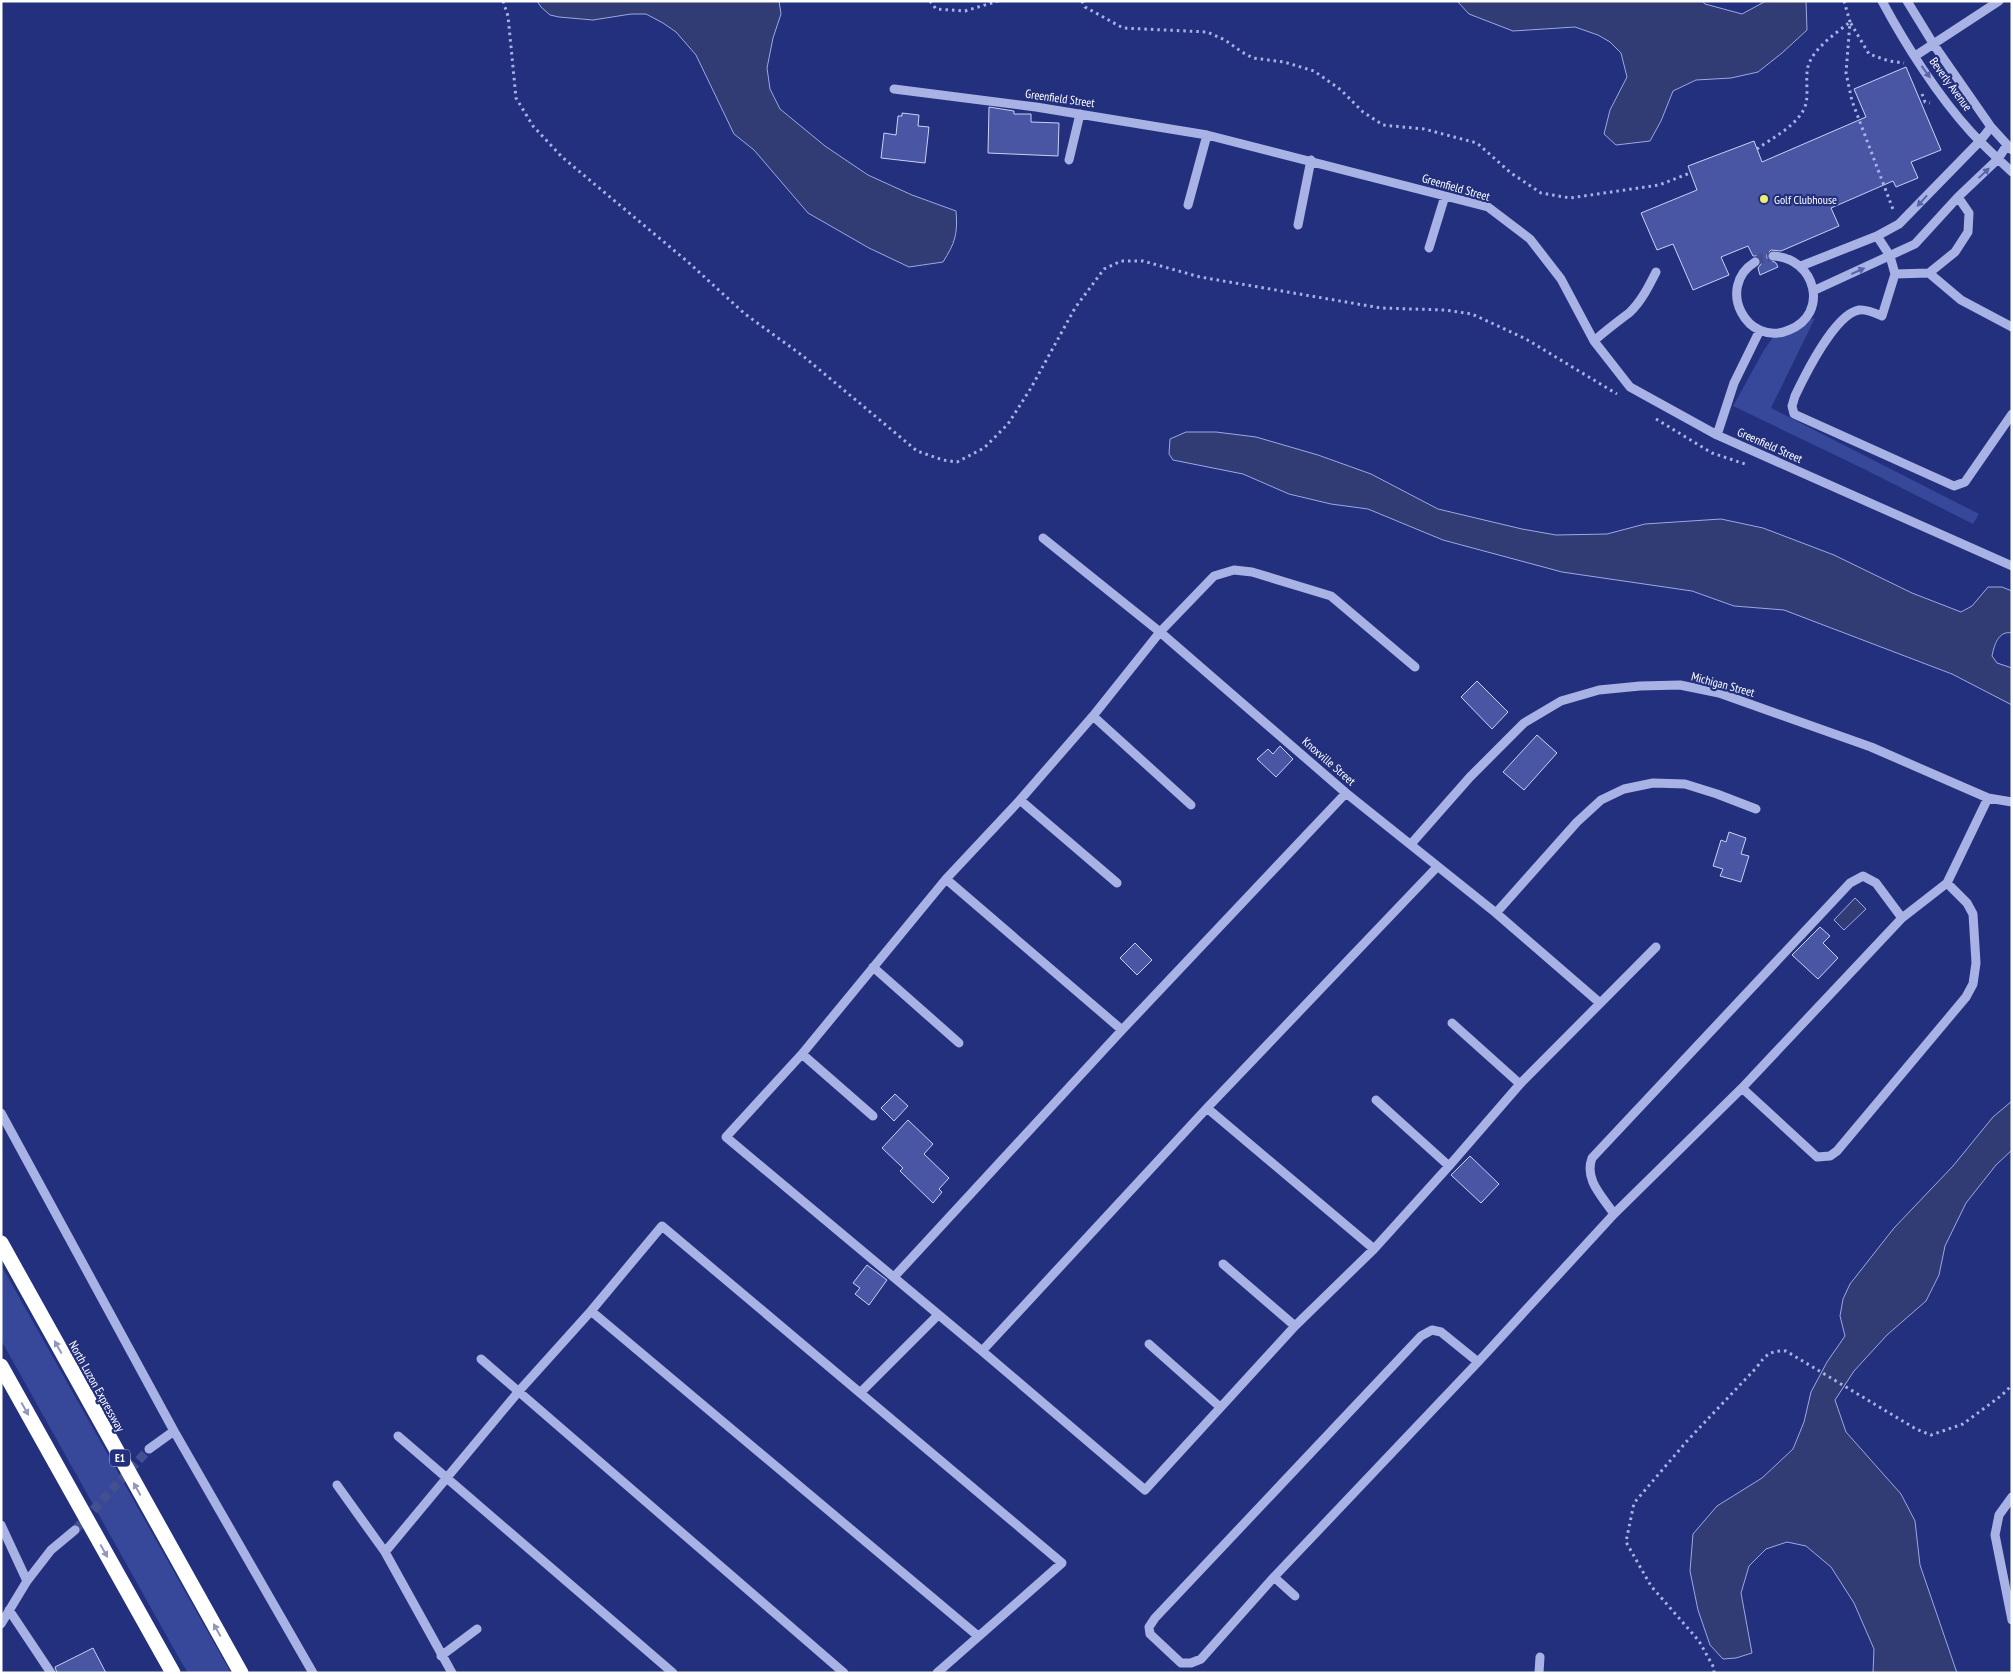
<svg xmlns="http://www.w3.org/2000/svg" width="2013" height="1674" font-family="'PT Sans Narrow',sans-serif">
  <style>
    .green { fill: #37479a }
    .water { fill: #313b74; stroke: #9ca9e6 }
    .building { fill: #4856a4; stroke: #cbd1f4 }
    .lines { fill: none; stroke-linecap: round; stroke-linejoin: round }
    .minor-tunnel { stroke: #444f90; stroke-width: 9; stroke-dasharray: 9 4.5; stroke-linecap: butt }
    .path { stroke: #a8b2e5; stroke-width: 3; stroke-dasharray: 2.5 4; stroke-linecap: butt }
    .minor { stroke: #a8b2e5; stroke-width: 9 }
    .highway { stroke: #fff; stroke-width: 15 }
    .oneway { fill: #5864a7 }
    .oneway2 { fill: #9198be }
    .poi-dot { fill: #eff06b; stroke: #23307d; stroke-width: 2 }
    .labels { text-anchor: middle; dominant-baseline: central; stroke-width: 4.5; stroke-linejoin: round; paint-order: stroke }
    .shield { fill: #23307d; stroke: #bdc1d8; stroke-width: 1 }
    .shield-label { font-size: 11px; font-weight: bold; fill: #fff }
    .street-label { font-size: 12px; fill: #fff; stroke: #23307d }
    .poi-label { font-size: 12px; fill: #fff; stroke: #23307d; text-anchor: start }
  </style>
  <rect width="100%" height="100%" fill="#23307d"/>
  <path class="green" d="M1815,318L1771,408L1979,514L1973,524L1864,469L1733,406L1764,350L1776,333Z
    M1,1265L231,1673H188L179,1658L1,1340Z"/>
  <path class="water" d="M537,1H779L781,14L773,38L767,68L770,89L780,109L825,146L868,175L912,195L956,211C958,234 955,243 943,262L909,267L869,248L808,213L754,150L734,134L696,55L676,32L663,23L646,14H631L593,20L559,17L550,15L541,7Z
    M1457,1H1702L1705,4L1742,14L1766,1H1806L1807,30L1782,53L1758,72L1731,78L1696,80L1673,91L1661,121L1650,141L1616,145L1604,134L1610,110L1627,77L1621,53L1610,42L1598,35L1575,27L1513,31L1469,14Z
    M1186,432H1216L1256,437L1318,455L1371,474L1438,509L1522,529L1556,535L1607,534L1645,524L1721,519L1763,528L1834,555L1912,593L1961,612L1972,606L1988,587H2002L2012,591V633C1998,630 1994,646 1992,656L1997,663L2012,668V705L1952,674L1784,610L1734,606L1692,591L1562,572L1443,540L1368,509L1331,504L1289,494L1243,474L1173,460L1169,454L1170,439Z
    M1855,898L1866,909L1844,930L1834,920Z
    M2012,1101V1150L1996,1165L1966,1203L1945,1246L1939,1275L1926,1301L1887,1335L1854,1371L1835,1400L1846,1432L1901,1494L1915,1521L1920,1565L1957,1673H1873L1874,1649L1854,1603L1831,1567L1806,1546L1787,1542L1766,1549L1749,1566L1741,1593L1752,1653L1736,1658L1723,1659L1710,1645L1698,1610L1690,1571L1693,1534L1717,1506L1762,1478L1793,1449L1804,1422L1811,1392L1827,1362L1845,1336L1840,1316L1843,1299L1850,1284L1894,1228L1953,1166L1993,1117Z"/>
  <path class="building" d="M1906,67L1941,150L1911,162L1918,178L1896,187L1893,181L1831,208L1839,226L1781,251L1771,250L1767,254V258L1776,263L1778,267L1760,275L1758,268L1761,264V260L1757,256H1753L1748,246L1721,257L1729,275L1693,290L1673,244L1657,250L1641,213L1697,190L1688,166L1754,141L1762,162L1866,117L1854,89Z
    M989,107L1014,111V114H1031V122L1059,123L1058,156L988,153Z
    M902,113L919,115L918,126L929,127L925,163L881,158L884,133L896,135L898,116H902Z
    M1477,681L1508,712L1492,729L1461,697Z
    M1537,735L1557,753L1524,790L1503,772Z
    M1280,746L1293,759L1276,777L1257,759L1268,749L1273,754Z
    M1729,832L1746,838L1741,854L1749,856L1741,882L1720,876L1723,869L1713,866L1721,840L1726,842Z
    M1820,927L1830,936L1823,943L1838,958L1818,979L1792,955Z
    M1135,943L1152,960L1137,975L1120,958Z
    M895,1094L908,1106L894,1121L881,1108Z
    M908,1120L933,1144L924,1154L949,1178L939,1189L942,1192L933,1203L900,1171L903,1168L882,1148Z
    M1470,1156L1499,1184L1481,1203L1451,1175Z
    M867,1265L887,1280L869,1305L855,1294L860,1288L853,1283Z
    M93,1648L106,1673H57L55,1667Z"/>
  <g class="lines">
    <path class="minor-tunnel" d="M1755,262L1762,258L1773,256
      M75,1530L149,1449"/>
    <path class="path" d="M503,1L508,16L516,98L533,126L562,157L688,262L745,314L803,356L917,451L943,460L957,462L984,448L1008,424L1031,388L1075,308L1104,269L1121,261H1143L1200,277L1381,308L1445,310L1472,314L1526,339L1617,394
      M930,1L936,9L965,11L998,1
      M1082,1L1085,7L1123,28L1207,32L1225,40L1242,52L1253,58L1284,62L1314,71L1341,90L1363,112L1383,125L1424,129L1477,143L1511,173L1541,193L1570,198L1659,185L1690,173
      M1844,1L1850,22L1846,73L1852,101L1894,212
      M1922,94L1925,102L1930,103
      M1757,149C1772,138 1795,127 1804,109C1809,99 1806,85 1807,74C1807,52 1834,35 1850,22L1869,54L1889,61L1904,63
      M1656,419L1712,453L1748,465
      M1714,1673V1668L1699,1641L1651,1586L1626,1542L1634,1503L1687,1441L1757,1367C1765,1355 1771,1350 1786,1351L1916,1429L1931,1435L1963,1424L2002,1395L2012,1385"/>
    <path class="minor" d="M1882,1C1905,44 1938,96 1971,132C1984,146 1998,159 2012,172
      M1907,1L1934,45L1991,127L2012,150
      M1915,56L1999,1
      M894,89L1036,107L1207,135L1488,207L1530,239L1561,279L1594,341L1630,387L1717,435L2012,566
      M1069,160L1080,114
      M1188,205L1207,135
      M1298,225L1311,160
      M1877,236L1890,256L1895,274L1882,316C1875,313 1866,309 1859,310C1835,314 1805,375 1795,396L1792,406L1794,414L1954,486L1965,482L2012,414
      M1429,248L1445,196
      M1755,262C1715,287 1747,348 1789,330C1830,314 1816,258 1773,256
      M1801,266L1877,236L1899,224L1980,141L1991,127
      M1929,273L1961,300L2012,327
      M1895,274L1929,273L1955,252L1968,232L1969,213L1958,197
      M1813,291L1915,244L1958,197L1998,159L2007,145
      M1594,341C1605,331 1617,322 1629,313C1641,302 1649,286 1656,272
      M1717,435L1734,383L1760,330
      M1043,538L1160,632L1346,793L1496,913L1600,1003
      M1415,667L1331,596L1252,572L1234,570L1214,576L1160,632L1093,716L1020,800L946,879L802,1054L726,1137L982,1351L1145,1490L1295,1326L1374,1249L1449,1166L1520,1084L1656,947
      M1093,716L1191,805
      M1020,800L1117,883
      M1411,844L1470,777L1524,723L1561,701L1599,690L1640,686L1680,685L1719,693L1871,747L1988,798L2012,802
      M946,879L1122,1030
      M1496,913L1577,822L1601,800L1624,789L1653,783L1685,784L1717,794L1756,809
      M873,967L959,1043
      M1452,1023L1520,1084
      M802,1054L873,1116
      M1742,1088L1817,1157L1830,1156L1837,1151L1966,997L1973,984L1976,963L1973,914L1967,903L1947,883
      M1376,1100L1449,1166
      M1207,1108L1374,1249
      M1,1113L174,1431L313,1673
      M1614,1214C1602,1196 1584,1180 1592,1158L1850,883L1863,876L1876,883L1902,918
      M1223,1264L1295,1326
      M894,1277L1122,1030L1346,793
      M591,1311L978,1636
      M1149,1344L1220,1407
      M982,1351L1207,1108L1437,867
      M481,1359L844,1673
      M1478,1362L1441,1332L1432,1330L1421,1336L1155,1618L1149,1627L1150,1634L1181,1663H1191L1201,1659L1274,1577L1478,1362L1614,1214L1742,1088L1902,918L1947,883L1988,798
      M860,1393L938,1315
      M398,1436L673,1673
      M149,1449L174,1431
      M337,1485L385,1552L452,1673
      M2012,1497L1999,1515L1995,1535L2012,1620
      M1,1525L27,1581
      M385,1552L519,1391L591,1311L662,1226L1062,1563L937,1673
      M1274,1577L1295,1596
      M9,1610L51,1673
      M1,1624L27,1581L51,1550L75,1530
      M441,1656L477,1629
      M1539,1673L1540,1657"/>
    <path class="highway" d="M1,1243L241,1673
      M1,1366L173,1673"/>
  </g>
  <defs><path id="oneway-solid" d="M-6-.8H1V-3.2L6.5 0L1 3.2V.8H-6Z" transform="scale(1.25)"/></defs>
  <g class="oneway">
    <use href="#oneway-solid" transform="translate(1926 72) rotate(54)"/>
    <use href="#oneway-solid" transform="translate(1984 173) rotate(-43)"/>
    <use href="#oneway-solid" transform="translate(1922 201) rotate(132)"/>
    <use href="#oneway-solid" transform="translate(1858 271) rotate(-24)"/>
  </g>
  <g class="oneway2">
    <use href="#oneway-solid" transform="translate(58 1347) rotate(-119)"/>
    <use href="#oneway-solid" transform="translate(25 1409) rotate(61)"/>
    <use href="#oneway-solid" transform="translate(137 1489) rotate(-119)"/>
    <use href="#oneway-solid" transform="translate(104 1551) rotate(61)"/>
    <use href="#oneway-solid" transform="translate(217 1630) rotate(-119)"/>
  </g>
  <circle class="poi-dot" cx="1764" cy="199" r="5"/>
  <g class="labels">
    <rect class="shield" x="110" y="1449.5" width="20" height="17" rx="4"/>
    <g class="shield-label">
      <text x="120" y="1458">E1</text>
    </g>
    <g class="street-label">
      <text transform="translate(1951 84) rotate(54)">Beverly Avenue</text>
      <text transform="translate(1060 98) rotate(8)">Greenfield Street</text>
      <text transform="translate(1456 187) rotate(16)">Greenfield Street</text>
      <text transform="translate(1770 445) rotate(24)">Greenfield Street</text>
      <text transform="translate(1723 684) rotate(15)">Michigan Street</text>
      <text transform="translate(1329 761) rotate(41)">Knoxville Street</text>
      <text transform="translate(97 1386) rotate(61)">North Luzon Expressway</text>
    </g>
    <g class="poi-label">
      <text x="1774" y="199">Golf Clubhouse</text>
    </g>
  </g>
  <rect width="2013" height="1674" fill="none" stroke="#ffffff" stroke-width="5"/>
</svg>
